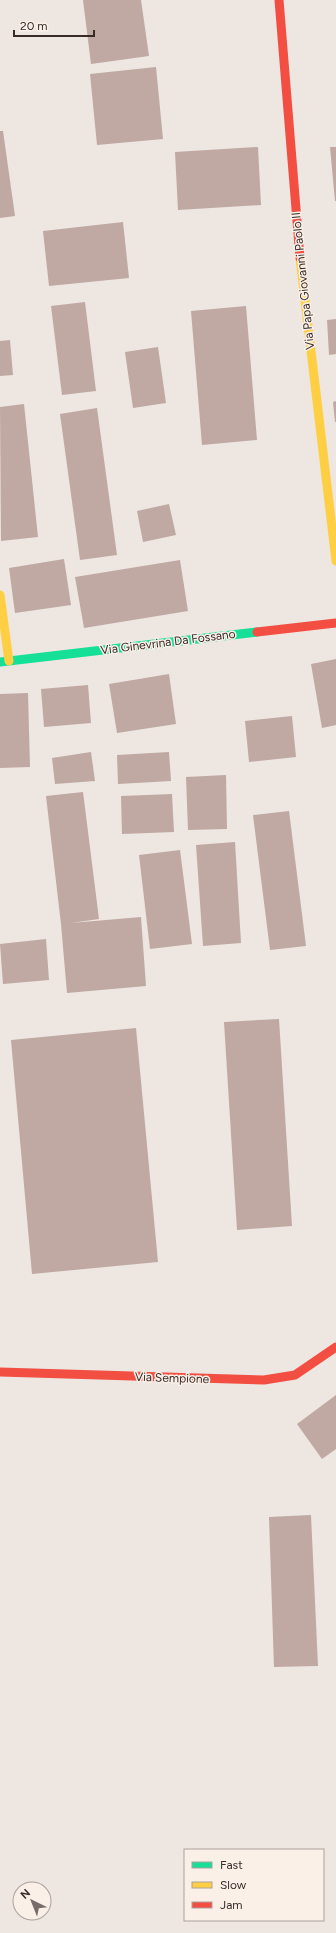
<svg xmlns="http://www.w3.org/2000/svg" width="336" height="1933" font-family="Figtree,sans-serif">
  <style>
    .building { fill: #c0a8a3 }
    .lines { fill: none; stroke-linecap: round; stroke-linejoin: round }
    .fast { stroke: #16e098; stroke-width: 9 }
    .slow { stroke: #ffcf43; stroke-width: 9 }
    .jam { stroke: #f24e42; stroke-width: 9 }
    .labels { text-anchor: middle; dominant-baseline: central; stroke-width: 3; stroke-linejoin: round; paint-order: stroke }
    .street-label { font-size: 12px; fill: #372b28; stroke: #faf0e8 }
  </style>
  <rect width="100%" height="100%" fill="#ede6e1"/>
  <path class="building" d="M83,0H141L149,56L91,64Z
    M156,67L163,139L97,145L90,74Z
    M0,131H3L15,216L0,218Z
    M258,147L261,205L178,210L175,152Z
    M330,147H336V201H335Z
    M123,222L129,278L49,286L43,231Z
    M85,302L96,391L62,395L51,306Z
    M246,306L257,440L202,445L191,311Z
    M336,319V354L329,355L327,320Z
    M10,340L13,375L0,376V341Z
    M158,347L166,403L133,408L125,352Z
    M336,401V422H335L333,402Z
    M24,404L38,537L1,541L0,407Z
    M97,408L117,555L80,560L60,414Z
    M169,504L176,535L143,542L137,511Z
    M64,559L71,605L15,613L9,568Z
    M180,560L188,611L84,628L75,577Z
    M336,659V725L322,728L311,664Z
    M169,674L176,724L117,733L109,684Z
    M88,685L91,723L44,727L41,689Z
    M28,693L30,767L0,768V694Z
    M292,716L296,757L249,762L245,721Z
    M91,752L95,781L55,784L52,758Z
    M169,752L171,781L118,784L117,755Z
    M226,775L227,829L188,830L186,777Z
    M83,792L99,919L71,923L141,917L146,986L67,993L61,924L46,796Z
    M172,794L174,832L122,834L121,796Z
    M289,811L306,946L270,950L253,815Z
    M235,842L241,943L203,946L196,845Z
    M180,850L192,944L150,949L139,855Z
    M46,939L49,980L3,984L0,944Z
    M279,1019L292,1226L237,1230L224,1022Z
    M136,1028L158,1262L32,1274L11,1040Z
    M336,1395V1449L322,1459L297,1424Z
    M311,1515L318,1666L274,1667L269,1517Z"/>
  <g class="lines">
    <path class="fast" d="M0,662L257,632"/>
    <path class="slow" d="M300,258L336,561
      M0,595L9,661"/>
    <path class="jam" d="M279,0L300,258
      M257,632L336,623
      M0,1372L264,1380L295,1375L336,1347"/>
  </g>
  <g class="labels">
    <g class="street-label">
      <text transform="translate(303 281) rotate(-96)">Via Papa Giovanni Paolo II</text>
      <text transform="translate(168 642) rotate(-7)">Via Ginevrina Da Fossano</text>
      <text transform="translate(172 1378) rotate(2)">Via Sempione</text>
    </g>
  </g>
  <rect x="184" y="1849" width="140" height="72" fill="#faf0e8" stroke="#aca19b"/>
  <rect x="192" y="1862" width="20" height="6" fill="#16e098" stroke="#aca19b"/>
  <text x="220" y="1869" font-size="12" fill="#372b28">Fast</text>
  <rect x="192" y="1882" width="20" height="6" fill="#ffcf43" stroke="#aca19b"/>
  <text x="220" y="1889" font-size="12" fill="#372b28">Slow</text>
  <rect x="192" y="1902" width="20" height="6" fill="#f24e42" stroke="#aca19b"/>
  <text x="220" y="1909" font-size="12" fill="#372b28">Jam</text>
  <g transform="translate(32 1901) rotate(317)"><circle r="19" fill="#faf0e8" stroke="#aca19b"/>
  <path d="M0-3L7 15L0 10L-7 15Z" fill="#776c69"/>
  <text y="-6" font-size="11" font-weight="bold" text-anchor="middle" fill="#372b28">N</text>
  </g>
  <path d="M14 30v6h80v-6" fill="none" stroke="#372b28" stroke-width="2"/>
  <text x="20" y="30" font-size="12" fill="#372b28" stroke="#faf0e8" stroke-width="3" paint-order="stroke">20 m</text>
</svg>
